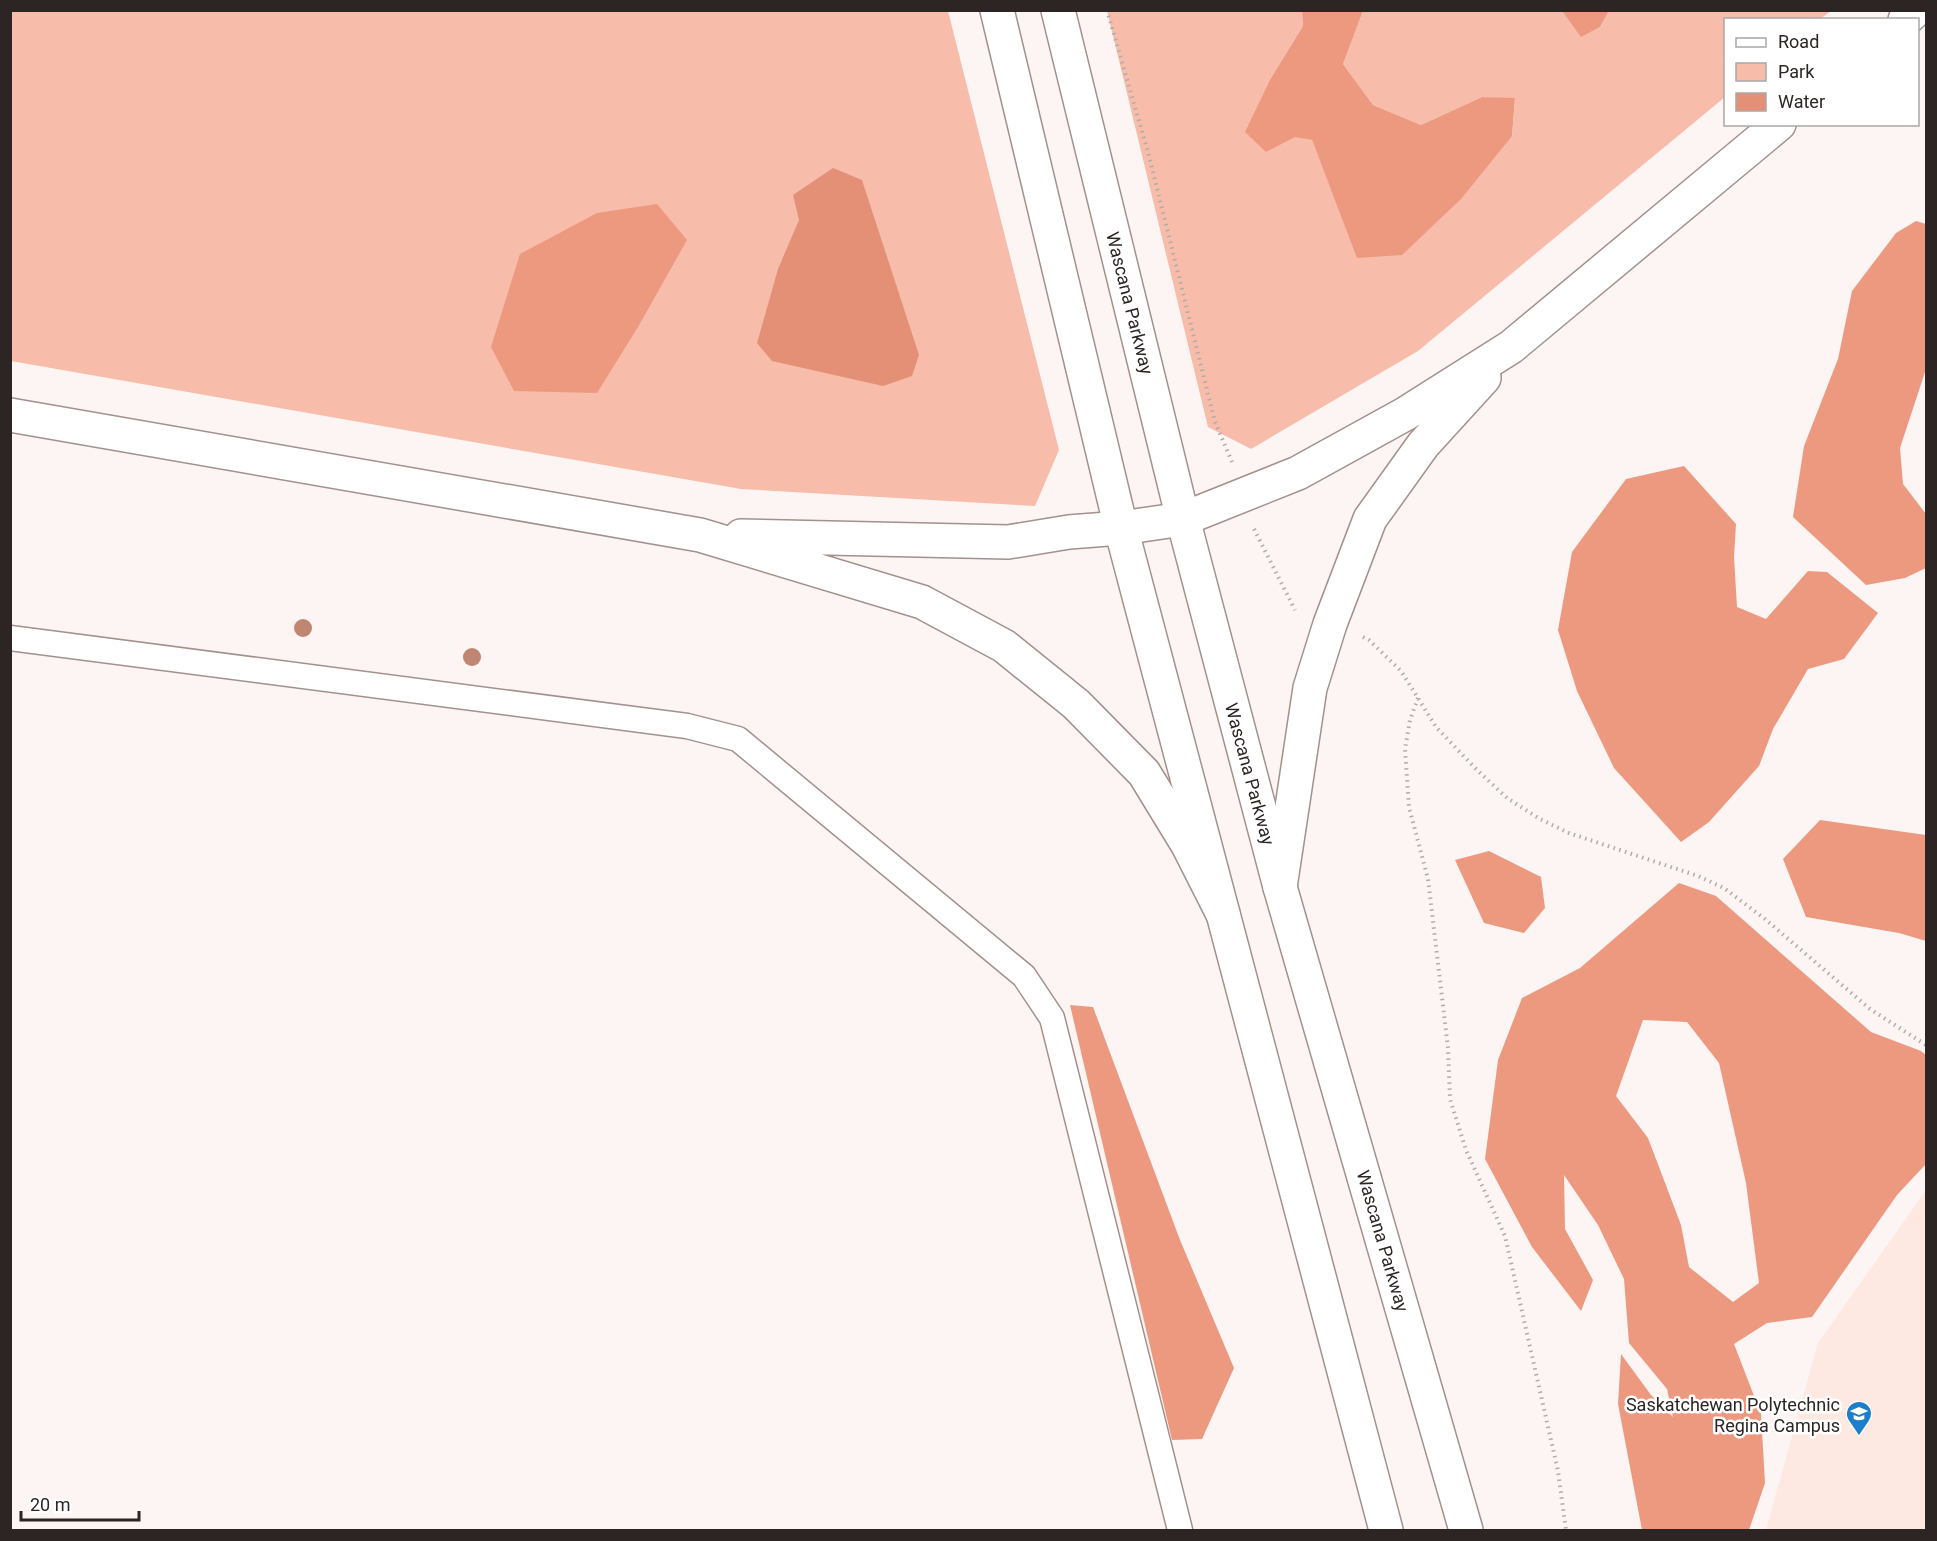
<svg xmlns="http://www.w3.org/2000/svg" width="1937" height="1541" font-family="Roboto,sans-serif">
  <style>
    .built { fill: #fee8e2 }
    .green { fill: #f7bcaa }
    .forest { fill: #ed997f; fill-rule: evenodd }
    .water { fill: #e49077 }
    .lines { fill: none; stroke-linecap: round; stroke-linejoin: round }
    .lane-casing { stroke: #a2918c; stroke-width: 27 }
    .street-casing { stroke: #a2918c; stroke-width: 36 }
    .secondary-casing { stroke: #a2918c; stroke-width: 36 }
    .highway-casing { stroke: #a2918c; stroke-width: 36 }
    .path { stroke: #b2aba9; stroke-width: 4; stroke-dasharray: 1.5 4.5; stroke-linecap: butt }
    .lane { stroke: #fff; stroke-width: 24 }
    .street { stroke: #fff; stroke-width: 33 }
    .secondary { stroke: #fff; stroke-width: 33 }
    .highway { stroke: #fff; stroke-width: 33 }
    .tree { fill: #bf8671 }
    .labels { text-anchor: middle; dominant-baseline: central; stroke-width: 5; stroke-linejoin: round; paint-order: stroke }
    .street-label { font-size: 18px; fill: #2c2523; stroke: #fff }
    .poi-label { font-size: 18px; fill: #2c2523; stroke: #fff; text-anchor: end }
  </style>
  <rect width="100%" height="100%" fill="#fdf5f3"/>
  <path class="built" d="M1926,1190V1530H1766L1818,1343Z"/>
  <path class="green" d="M10,11H948L1059,450L1035,506L741,489L11,361Z
    M1107,11H1302L1303,26L1271,78L1266,152L1296,136L1312,140L1358,258L1512,136L1515,99L1482,97L1421,125L1373,105L1343,64L1363,11H1562L1581,36L1600,27L1609,11H1831L1820,19L1726,20L1725,97L1418,351L1251,449L1208,427Z"/>
  <path class="forest" d="M1302,11H1363L1343,64L1373,105L1421,125L1482,97L1515,98L1512,136L1461,199L1402,255L1357,258L1312,140L1295,137L1266,152L1245,132L1271,78L1303,26Z
    M1562,11H1609L1600,27L1581,37Z
    M657,204L687,240L638,327L597,393L514,391L491,347L520,254L597,213Z
    M1916,221L1926,224V369L1900,448L1903,484L1926,514V568L1905,578L1866,585L1793,517L1804,446L1838,359L1852,291L1896,233Z
    M1684,466L1736,524L1734,557L1737,607L1766,619L1808,571L1827,572L1878,613L1844,659L1808,669L1773,729L1759,766L1709,822L1681,842L1614,768L1577,691L1558,630L1572,552L1626,479Z
    M1820,820L1926,835V941L1899,933L1806,917L1783,859Z
    M1489,851L1541,877L1545,908L1524,933L1484,923L1455,860Z
    M1679,883L1716,896L1871,1032L1921,1051L1926,1055V1164L1897,1195L1812,1317L1767,1323L1734,1344L1761,1414L1765,1483L1749,1530H1642L1618,1404L1621,1354L1651,1395L1673,1417L1667,1389L1629,1343L1624,1279L1598,1225L1564,1175L1565,1229L1593,1280L1581,1311L1532,1247L1485,1159L1498,1060L1522,998L1580,968ZM1643,1020L1687,1022L1719,1063L1746,1183L1759,1283L1733,1302L1689,1267L1681,1225L1648,1138L1616,1096Z
    M1070,1005L1093,1007L1180,1240L1234,1368L1202,1439L1172,1440Z"/>
  <path class="water" d="M833,168L862,180L919,355L912,376L883,386L772,361L757,343L778,269L799,220L793,195Z"/>
  <g class="lines">
    <defs>
      <path id="lane" d="M10,638L687,726L738,739L1024,976L1052,1018L1180,1530"/>
      <path id="street" d="M1183,519L1280,887L1466,1530
        M1121,528L1386,1530"/>
      <path id="secondary" d="M997,10L1121,528
        M1058,10L1183,519"/>
      <path id="highway" d="M1905,20L1916,10
        M10,415L700,535L922,602L1004,646L1076,704L1144,773L1188,845L1223,914
        M741,536L1008,542L1069,532L1121,528L1183,519L1298,473L1405,414L1511,347L1779,124
        M1280,887L1310,688L1330,624L1370,519L1423,445L1484,378"/>
    </defs>
    <use href="#lane" class="lane-casing"/>
    <use href="#street" class="street-casing"/>
    <use href="#secondary" class="secondary-casing"/>
    <use href="#highway" class="highway-casing"/>
    <path class="path" d="M1107,10L1148,152L1215,422L1232,462
      M1254,529L1295,610
      M1363,637L1369,640L1401,671L1436,727L1475,768L1507,798L1540,819L1569,833L1698,876L1724,888L1765,919L1870,1009L1926,1045
      M1418,698L1410,720L1405,749L1409,807L1428,879L1448,1048L1450,1099L1466,1150L1505,1236L1558,1471L1566,1530"/>
    <use href="#lane" class="lane"/>
    <use href="#street" class="street"/>
    <use href="#secondary" class="secondary"/>
    <use href="#highway" class="highway"/>
  </g>
  <g class="tree">
    <circle cx="303" cy="628" r="9"/>
    <circle cx="472" cy="657" r="9"/>
  </g>
  <defs>
    <symbol id="university-pin" viewBox="-11 -11 22 30"><path d="M0 17L-7.5 6A9.5 9.5 0 1 1 7.5 6Z" fill="#1d7fcb" stroke="#fff"/><path d="M0-5L7-2L0 1L-7-2ZM-4 1L0 2.5L4 1V4Q0 6-4 4Z" fill="#fff"/></symbol>
  </defs>
  <g fill-rule="evenodd">
    <use href="#university-pin" x="1844" y="1399" width="30" height="40"/>
  </g>
  <g class="labels">
    <g class="street-label">
      <text transform="translate(1130 303) rotate(76)">Wascana Parkway</text>
      <text transform="translate(1250 774) rotate(75)">Wascana Parkway</text>
      <text transform="translate(1383 1241) rotate(74)">Wascana Parkway</text>
    </g>
    <g class="poi-label">
      <text x="1840" y="1404">Saskatchewan Polytechnic<tspan x="1840" dy="21">Regina Campus</tspan></text>
    </g>
  </g>
  <rect width="1937" height="1541" fill="none" stroke="#2c2523" stroke-width="24"/>
  <rect x="1724" y="18" width="195" height="108" fill="#ffffff" stroke="#aba8a7" stroke-width="1.5"/>
  <rect x="1736" y="38" width="30" height="9" fill="#ffffff" stroke="#aba8a7" stroke-width="1.5"/>
  <text x="1778" y="48" font-size="18" fill="#2c2523">Road</text>
  <rect x="1736" y="63" width="30" height="18" fill="#f7bcaa" stroke="#aba8a7" stroke-width="1.5"/>
  <text x="1778" y="78" font-size="18" fill="#2c2523">Park</text>
  <rect x="1736" y="93" width="30" height="18" fill="#e49077" stroke="#aba8a7" stroke-width="1.5"/>
  <text x="1778" y="108" font-size="18" fill="#2c2523">Water</text>
  <path d="M21 1511v9h118v-9" fill="none" stroke="#2c2523" stroke-width="3"/>
  <text x="30" y="1511" font-size="18" fill="#2c2523" stroke="#ffffff" stroke-width="4.5" paint-order="stroke">20 m</text>
</svg>
